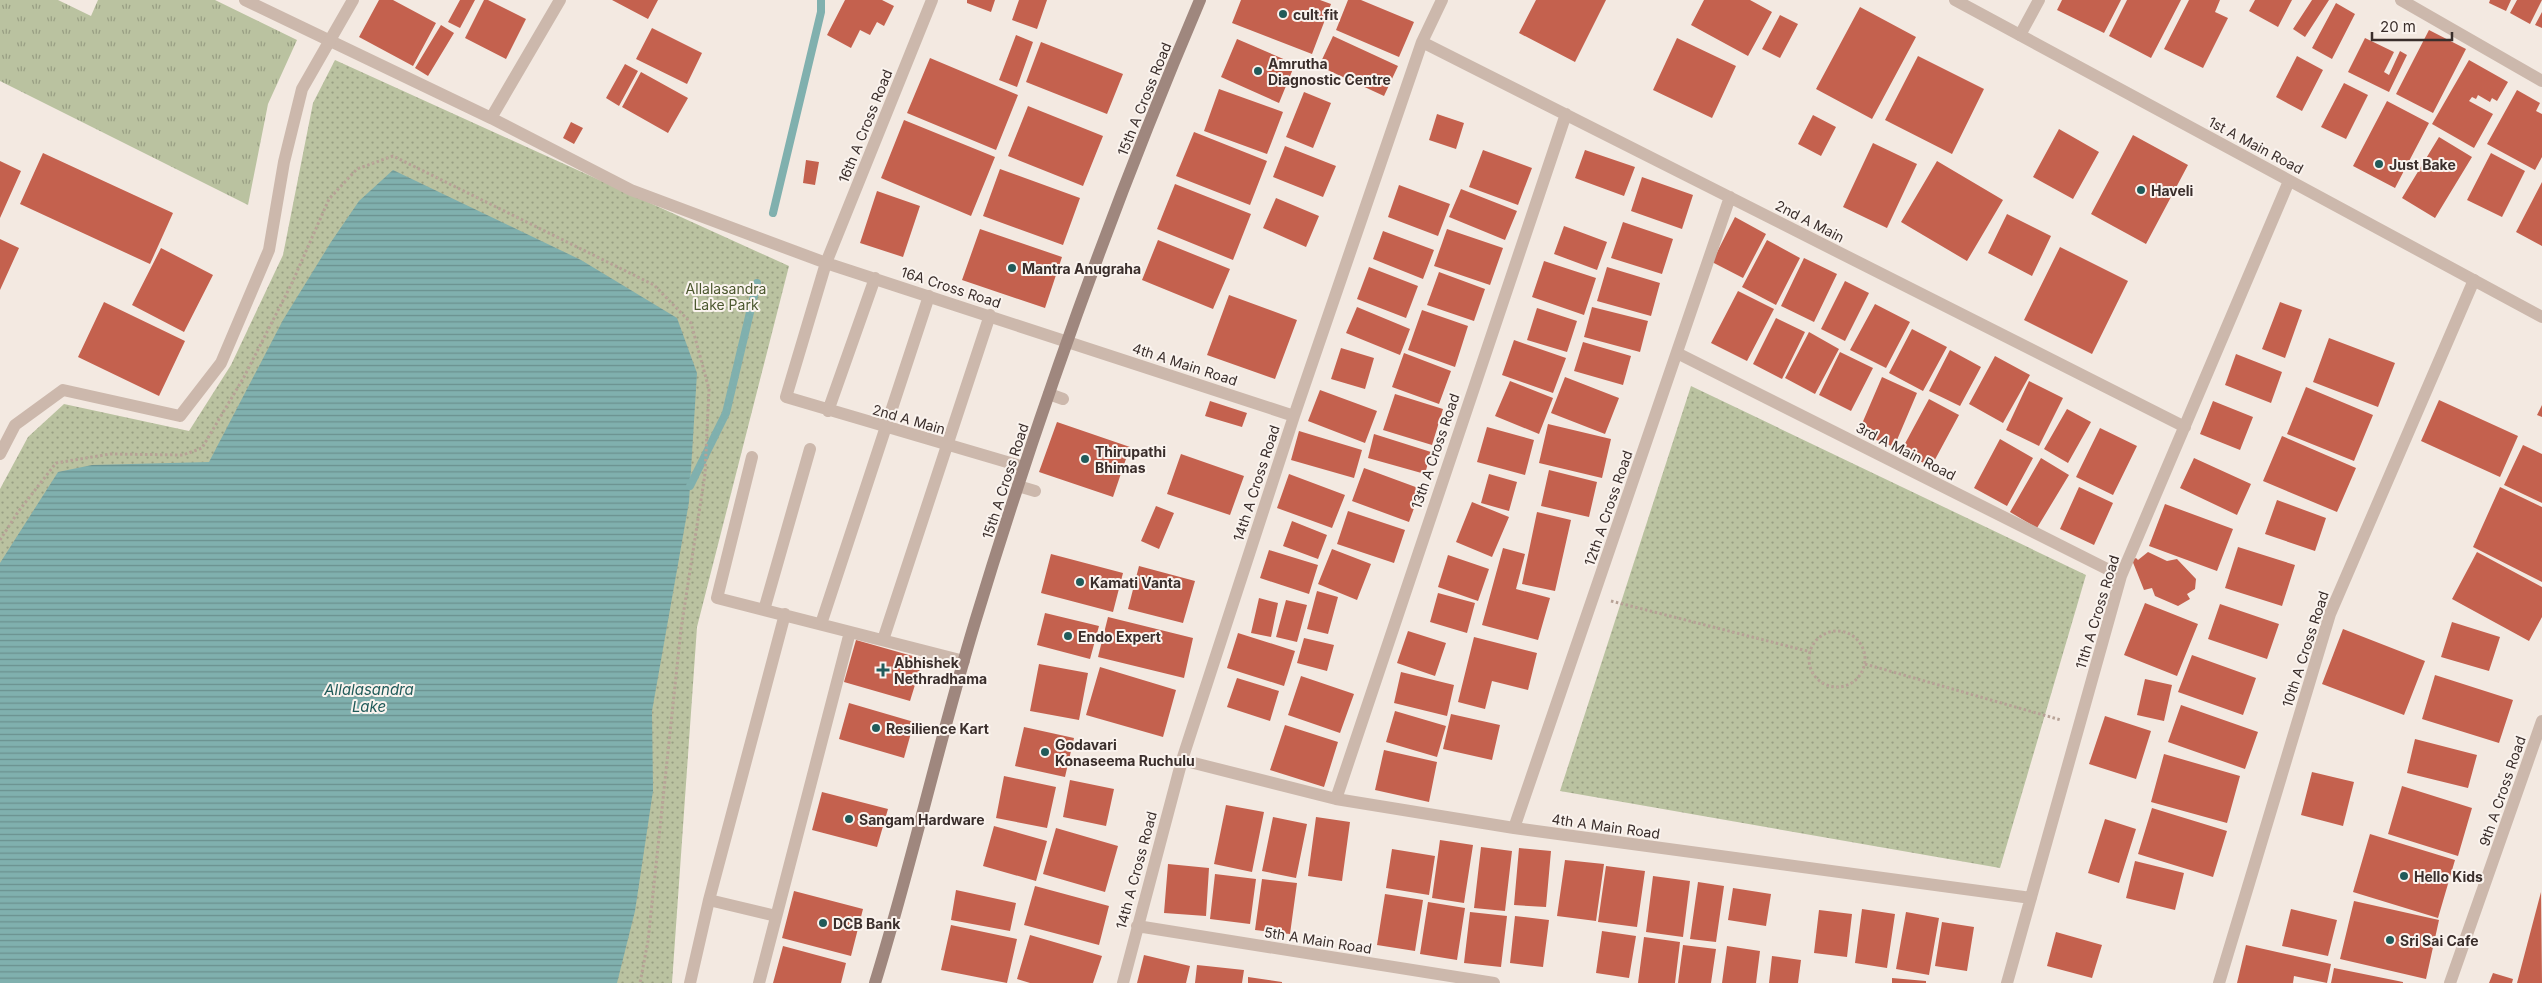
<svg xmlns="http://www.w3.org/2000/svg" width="2542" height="983" font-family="Inter,sans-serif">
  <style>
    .grass { fill: url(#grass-tufts) }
    .park { fill: url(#park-dots) }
    .water { fill: url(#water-rules) }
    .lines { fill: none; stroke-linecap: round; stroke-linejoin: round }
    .stream { stroke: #80b0ae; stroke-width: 8 }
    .building { fill: #c4614e }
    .path { stroke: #b7a296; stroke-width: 3; stroke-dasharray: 2.5 2.5; stroke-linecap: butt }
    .service { stroke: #ccb8ac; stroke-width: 12 }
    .minor { stroke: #ccb8ac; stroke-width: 12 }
    .tertiary { stroke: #ccb8ac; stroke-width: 12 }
    .secondary { stroke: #9f877e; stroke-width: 12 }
    .poi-dot { fill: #215b5a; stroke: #faf3ee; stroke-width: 2 }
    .labels { text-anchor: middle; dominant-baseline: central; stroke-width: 4; stroke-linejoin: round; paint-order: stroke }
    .poi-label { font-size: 14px; font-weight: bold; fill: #3a2e2b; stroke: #faf3ee; text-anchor: start }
    .street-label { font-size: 14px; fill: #3a2e2b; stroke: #faf3ee }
    .park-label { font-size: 14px; fill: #4c582f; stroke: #faf3ee }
    .water-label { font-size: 15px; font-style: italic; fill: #215b5a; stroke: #faf3ee }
  </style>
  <defs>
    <pattern id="grass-tufts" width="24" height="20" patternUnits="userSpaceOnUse" patternTransform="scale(1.25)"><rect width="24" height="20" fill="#bac2a0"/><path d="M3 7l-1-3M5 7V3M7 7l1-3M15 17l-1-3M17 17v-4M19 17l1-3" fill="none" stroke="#989e83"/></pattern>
    <pattern id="park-dots" width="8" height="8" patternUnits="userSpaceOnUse" patternTransform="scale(1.25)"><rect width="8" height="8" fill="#bac2a0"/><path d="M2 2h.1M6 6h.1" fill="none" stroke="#989e83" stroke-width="1.8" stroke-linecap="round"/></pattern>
    <pattern id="water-rules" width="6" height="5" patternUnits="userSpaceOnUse" patternTransform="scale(1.25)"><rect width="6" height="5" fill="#80b0ae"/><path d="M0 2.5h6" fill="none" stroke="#6a908e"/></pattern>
  </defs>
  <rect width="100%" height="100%" fill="#f3e9e1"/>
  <path class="grass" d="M0,0H58L91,16L98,0H215L297,40L268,104L248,205L0,81Z"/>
  <path class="park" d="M335,60L789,266L697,627L672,983H0V489L28,437L64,404L189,431L231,365L283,255L313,103Z
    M1691,386L2086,575L2000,868L1560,791Z"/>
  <path class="water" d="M393,170L581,260L677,318L697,373L689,502L652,711L653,791L635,911L617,983H0V563L58,472L92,465L209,462L283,320L331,242L359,201Z"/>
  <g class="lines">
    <path class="stream" d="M773,213L821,12V0
      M690,486L726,413L757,283"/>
  </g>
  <path class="building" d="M379,0H393L436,23L413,66L359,37Z
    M460,0H475L460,28L448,22Z
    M484,0H488L526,19L506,59L465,38Z
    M612,0H658L648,19Z
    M845,0H882L894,6L884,26L877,22L870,35L860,30L851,48L827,35Z
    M967,0H995L991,12L967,3Z
    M1019,0H1047L1037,29L1012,20Z
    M1241,0H1320L1331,4L1312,54L1232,23Z
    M1348,0H1361L1414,22L1399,57L1336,30Z
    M1536,0H1606L1575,62L1519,33Z
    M1704,0H1750L1772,12L1748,56L1691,25Z
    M2062,0H2121L2104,33L2057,10Z
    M2127,0H2181L2151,58L2109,36Z
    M2189,0H2220L2215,12L2228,18L2203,68L2164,49Z
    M2255,0H2292L2278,27L2249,11Z
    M2312,0H2329L2305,37L2293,29Z
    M2490,0H2511L2506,11L2489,3Z
    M2517,0H2542L2530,24L2510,13Z
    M2336,3L2355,14L2332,59L2312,48Z
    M1860,7L1916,37L1872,119L1816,89Z
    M2542,12V28L2535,25Z
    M1780,15L1798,24L1780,58L1762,49Z
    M441,25L454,33L428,76L415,68Z
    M652,28L702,53L687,84L636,59Z
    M2429,30L2466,49L2433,113L2396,94Z
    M1016,35L1033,42L1017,87L999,80Z
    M1333,36L1398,66L1384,96L1319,66Z
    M1677,38L1736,66L1712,118L1653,90Z
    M2365,38L2394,52L2384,72L2389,75L2400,51L2407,55L2389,92L2348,72Z
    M1237,39L1295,64L1279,103L1221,77Z
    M1041,42L1123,74L1107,114L1026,82Z
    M1918,56L1984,89L1952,154L1885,120Z
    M2297,56L2323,70L2302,111L2276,97Z
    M930,58L1018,95L996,150L907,113Z
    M2469,60L2508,82L2497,101L2492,98L2490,102L2478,95L2476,99L2472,97L2469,101L2493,114L2474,148L2432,124Z
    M625,64L638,71L619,106L606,98Z
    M641,72L688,98L668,133L622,107Z
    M2344,83L2368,95L2346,139L2321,127Z
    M1219,89L1283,112L1267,154L1204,131Z
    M2517,90L2540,103L2536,111L2542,114V157L2535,170L2487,144Z
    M1304,92L1331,103L1313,148L1286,137Z
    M2387,101L2429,123L2395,188L2353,166Z
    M1028,106L1103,136L1083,186L1008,156Z
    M1437,114L1464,123L1456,149L1429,140Z
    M1813,115L1836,127L1821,156L1798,144Z
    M904,120L995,157L971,216L881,178Z
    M571,122L583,128L574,144L563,138Z
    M2059,129L2099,152L2073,199L2033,177Z
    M1194,132L1267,161L1250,205L1176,176Z
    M2133,135L2188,165L2146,244L2091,214Z
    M2439,137L2472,157L2435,218L2402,198Z
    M1873,143L1917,164L1887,228L1843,207Z
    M1285,146L1336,166L1323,197L1273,177Z
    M1483,150L1532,168L1518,205L1469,187Z
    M1585,150L1635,167L1624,196L1575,178Z
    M43,153L173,213L150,264L20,204Z
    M2491,153L2525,171L2502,217L2467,200Z
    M806,160L819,162L815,185L803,183Z
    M0,161L21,171L0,218Z
    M1937,161L2003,200L1967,261L1901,222Z
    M1000,169L1080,198L1063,245L983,216Z
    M1642,177L1693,195L1682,229L1631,211Z
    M2542,182V246L2516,232Z
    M1175,184L1251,214L1233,260L1157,229Z
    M1399,185L1450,204L1438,236L1388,217Z
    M1461,189L1517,211L1505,240L1449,217Z
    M877,191L920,206L903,257L860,243Z
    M1276,198L1319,216L1306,247L1263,228Z
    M2007,214L2051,236L2032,276L1988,253Z
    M1735,217L1766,234L1743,278L1712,262Z
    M1623,222L1673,239L1662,274L1611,258Z
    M1564,226L1607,242L1597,270L1554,254Z
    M980,229L1062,257L1045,308L962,280Z
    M1447,229L1503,248L1490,285L1434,266Z
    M1383,231L1434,250L1423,279L1373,259Z
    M0,239L19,248L0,290Z
    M1158,240L1230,269L1213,309L1142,280Z
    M1767,240L1800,258L1776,305L1742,287Z
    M2060,247L2128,281L2092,354L2024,320Z
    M161,248L213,275L184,332L132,305Z
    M1804,258L1837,274L1814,322L1781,306Z
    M1544,261L1596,278L1584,315L1532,297Z
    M1369,267L1418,286L1406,318L1357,299Z
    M1607,267L1660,283L1651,316L1597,301Z
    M1439,272L1485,289L1474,321L1427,305Z
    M1845,281L1869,293L1845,341L1821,329Z
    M1738,291L1774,309L1747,361L1711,343Z
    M1229,295L1297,320L1275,379L1207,355Z
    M104,302L185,341L159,396L78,357Z
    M2280,302L2302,310L2285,358L2262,349Z
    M1875,304L1910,322L1886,368L1850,350Z
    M1357,307L1410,329L1400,355L1346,333Z
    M1592,307L1648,321L1640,352L1584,337Z
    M1537,308L1577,321L1567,352L1527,340Z
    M1422,310L1468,326L1455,367L1408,350Z
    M1776,318L1805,332L1782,379L1753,364Z
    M1912,329L1947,347L1923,391L1889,373Z
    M1809,332L1839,349L1815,394L1785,378Z
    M2329,338L2395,363L2378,407L2313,382Z
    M1514,340L1566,358L1553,393L1502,375Z
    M1583,342L1631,356L1623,385L1574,371Z
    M1341,348L1374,358L1365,389L1331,379Z
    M1950,350L1981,367L1960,406L1929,391Z
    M1840,352L1873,368L1851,411L1819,395Z
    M1404,353L1451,371L1439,404L1392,387Z
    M2236,354L2282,372L2271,403L2225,385Z
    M1995,356L2030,375L2003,423L1969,404Z
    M1565,377L1619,398L1605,434L1551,413Z
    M1882,377L1917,393L1894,447L1858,433Z
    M1510,381L1553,398L1539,434L1495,416Z
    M2029,381L2063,398L2039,446L2006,430Z
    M2306,387L2373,415L2354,461L2287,434Z
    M1320,390L1377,411L1365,443L1308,421Z
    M1395,394L1443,409L1432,445L1383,430Z
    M1929,399L1959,415L1931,467L1901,451Z
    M2439,400L2518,436L2500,477L2421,441Z
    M1210,401L1247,413L1242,427L1205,416Z
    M2213,401L2253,417L2240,450L2200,434Z
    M2542,405V417L2537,415Z
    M2067,409L2091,422L2068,463L2044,449Z
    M1057,422L1130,447L1113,497L1039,472Z
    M1548,424L1611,439L1602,478L1539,463Z
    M1487,427L1534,440L1525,475L1477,462Z
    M2100,428L2137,446L2113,495L2076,477Z
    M1299,431L1362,450L1354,478L1291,460Z
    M1374,434L1431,452L1425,474L1368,458Z
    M2282,436L2356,468L2337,512L2263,481Z
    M2000,439L2033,458L2007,506L1974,488Z
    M2523,445L2542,454V503L2504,485Z
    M1181,454L1244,476L1230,515L1167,494Z
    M2041,458L2069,475L2037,528L2010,512Z
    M2194,458L2251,484L2237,515L2180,488Z
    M1364,468L1421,489L1409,522L1352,501Z
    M1549,470L1597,482L1589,517L1541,506Z
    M1289,474L1345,495L1332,528L1277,508Z
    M1489,474L1517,482L1509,511L1481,503Z
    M2079,487L2113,503L2094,545L2060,529Z
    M2500,487L2542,507V582L2473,547Z
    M2277,500L2326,518L2315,551L2265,534Z
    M1472,502L1509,517L1492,557L1456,542Z
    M2165,504L2233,529L2217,571L2149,546Z
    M1156,506L1174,513L1159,549L1141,541Z
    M1348,511L1405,530L1394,563L1337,544Z
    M1537,512L1571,520L1555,591L1522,584Z
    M1292,521L1327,535L1318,559L1283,546Z
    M2238,547L2295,565L2282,606L2225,588Z
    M1503,548L1525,554L1516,589L1550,598L1538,640L1482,625Z
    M1332,549L1371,564L1357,600L1318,584Z
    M1269,550L1318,565L1309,594L1260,578Z
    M2148,552L2167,561L2177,559L2196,579L2195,589L2187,594L2190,599L2178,606L2155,596L2152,588L2144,590L2132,560L2136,558L2138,560Z
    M2477,552L2542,587V617L2529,641L2452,599Z
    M1051,554L1123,573L1113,612L1041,593Z
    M1448,555L1489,569L1478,601L1438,587Z
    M1139,566L1195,581L1183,623L1128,609Z
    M1317,591L1338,597L1328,634L1307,629Z
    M1438,593L1475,603L1467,633L1430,622Z
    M1259,598L1278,603L1271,637L1251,633Z
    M1286,600L1307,605L1297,642L1276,637Z
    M2145,603L2198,624L2177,676L2124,655Z
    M2220,604L2279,624L2267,659L2208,639Z
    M1045,613L1099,626L1090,659L1037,645Z
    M1108,617L1193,638L1184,678L1098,657Z
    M2452,622L2500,637L2489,671L2441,657Z
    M2343,629L2425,661L2404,715L2322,684Z
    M1408,631L1446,643L1435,676L1397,663Z
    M1238,633L1295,651L1284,686L1227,668Z
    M1474,637L1537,653L1528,690L1492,681L1485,709L1458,702Z
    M1304,638L1334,645L1327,671L1297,663Z
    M856,640L923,659L910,701L844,682Z
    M2192,655L2256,678L2243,715L2178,692Z
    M1039,664L1088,673L1079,720L1030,711Z
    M1100,667L1176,690L1163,737L1086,715Z
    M1401,672L1454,685L1447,716L1394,703Z
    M2435,675L2513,700L2499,743L2422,719Z
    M1301,676L1354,694L1340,733L1288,715Z
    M1237,678L1279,691L1270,721L1227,707Z
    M2145,679L2172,685L2164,721L2137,715Z
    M849,703L914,722L904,758L839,739Z
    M2181,705L2258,732L2245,769L2168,742Z
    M1395,711L1446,726L1437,757L1386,742Z
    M1451,714L1500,725L1492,760L1443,749Z
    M2105,716L2151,731L2136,779L2089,764Z
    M1285,725L1338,742L1324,787L1270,770Z
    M1024,727L1074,738L1065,777L1015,766Z
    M2415,739L2477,755L2468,788L2407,773Z
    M1384,750L1437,762L1429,802L1375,790Z
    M2164,754L2240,776L2227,823L2151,802Z
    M2312,772L2354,782L2343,826L2301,815Z
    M1004,776L1056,787L1047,828L996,818Z
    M1070,780L1114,789L1106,826L1063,817Z
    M2402,786L2472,808L2458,856L2388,834Z
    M822,792L888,809L877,847L812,830Z
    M1226,805L1264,812L1252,872L1214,864Z
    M2152,808L2227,831L2213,877L2138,854Z
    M1273,817L1307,824L1296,878L1262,871Z
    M1316,817L1350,822L1342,881L1308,876Z
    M2105,819L2136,829L2119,883L2088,873Z
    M994,826L1047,841L1036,881L983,866Z
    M1056,828L1118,846L1105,892L1043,874Z
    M2370,834L2455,860L2438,918L2353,892Z
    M1440,840L1473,845L1464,903L1432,898Z
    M1481,847L1512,851L1505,911L1474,908Z
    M1519,848L1551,851L1546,907L1514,905Z
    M1392,849L1435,856L1429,895L1386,888Z
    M1565,860L1604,864L1596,921L1557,916Z
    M2135,861L2184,873L2175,910L2126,898Z
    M1168,864L1209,868L1206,916L1164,913Z
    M1606,866L1645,871L1637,927L1598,922Z
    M1215,874L1256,879L1250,924L1210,919Z
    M1653,876L1690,881L1683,937L1646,932Z
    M1262,879L1297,883L1290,934L1255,930Z
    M1698,882L1724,886L1716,942L1690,939Z
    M1035,886L1109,906L1099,945L1024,925Z
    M1733,888L1771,894L1766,926L1728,920Z
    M956,890L1016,903L1010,931L951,920Z
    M794,891L863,909L851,956L782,938Z
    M2541,892L2542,983H2517Z
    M1385,894L1423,900L1415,951L1377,945Z
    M2354,901L2439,920L2426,979L2340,959Z
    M1428,902L1465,908L1457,960L1420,954Z
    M1862,909L1895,914L1887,968L1855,963Z
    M2291,909L2337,920L2328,956L2282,946Z
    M1819,910L1852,914L1847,957L1814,953Z
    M1470,912L1507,916L1501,967L1464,963Z
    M1906,912L1939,918L1929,975L1896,969Z
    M1515,916L1549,920L1543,967L1510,963Z
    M1942,922L1974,927L1967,971L1935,966Z
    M951,925L1017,939L1007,983L941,970Z
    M1602,931L1636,936L1629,978L1596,973Z
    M2056,932L2102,945L2092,978L2047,966Z
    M1030,935L1102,956L1093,983H1030L1017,979Z
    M1644,937L1680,942L1675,983H1638Z
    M1683,945L1716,949L1711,983H1678Z
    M2246,945L2331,964L2327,983L2294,976L2293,983H2237Z
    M783,946L846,963L841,983H773Z
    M1727,946L1760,951L1756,983H1722Z
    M1144,955L1190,966L1186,983H1137Z
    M1772,956L1801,960L1798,983H1769Z
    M1197,965L1244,970L1242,983H1195Z
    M2334,968L2403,982V983H2331Z
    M2493,973L2513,979L2512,983H2489Z
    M1248,977L1282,982V983H1248Z
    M1892,978L1926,981V983H1892Z"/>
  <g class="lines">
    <path class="path" d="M0,540L18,512L56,463L110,454L183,455L202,448L244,377L292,283L329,199L357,169L393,156L654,285L691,323L709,389L705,474L681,629L648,941L640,983
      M1611,601L1811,652
      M1809 659a28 28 0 1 1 56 0a28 28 0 1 1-56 0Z
      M1865,664L2061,720"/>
    <path class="service" d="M1049,394L1063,399
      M1018,486L1035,491"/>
    <path class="minor" d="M245,0L491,118L631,190L826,263L1294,416
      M932,0L826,263L786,397L1024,467
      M2401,0L2542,81
      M2020,35L2039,0
      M1422,42L2185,427
      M491,118L560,0
      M1677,353L2121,576
      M828,411L875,278
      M752,457L717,598L964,661
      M764,610L810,449
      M821,624L929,296
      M883,640L990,315
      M1182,760L1336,799L1514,828L2031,898
      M1336,799L1566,114
      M1514,828L1730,197
      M709,900L776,916
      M1137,926L1494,983
      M690,983L709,900L785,614
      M759,983L850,632
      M1123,983L1182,760L1294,416L1422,42L1442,0
      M2007,983L2121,576L2289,181
      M2219,983L2330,614L2474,280
      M2450,983L2542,721"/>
    <path class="tertiary" d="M1955,0L2542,317
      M0,454L15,425L63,390L180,416L221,363L269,250L284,162L302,89L353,0"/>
    <path class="secondary" d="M875,983C912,863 939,741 975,622C1039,411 1114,202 1200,0"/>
  </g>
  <g class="poi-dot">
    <circle cx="1283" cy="14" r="5"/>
    <circle cx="1258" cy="71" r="5"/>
    <circle cx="2379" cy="164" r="5"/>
    <circle cx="2141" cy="190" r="5"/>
    <circle cx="1012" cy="268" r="5"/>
    <circle cx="1085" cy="459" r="5"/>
    <circle cx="1080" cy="582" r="5"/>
    <circle cx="1068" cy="636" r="5"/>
    <path d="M880.5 662.5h5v5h5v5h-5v5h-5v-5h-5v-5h5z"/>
    <circle cx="876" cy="728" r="5"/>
    <circle cx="1045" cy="752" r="5"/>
    <circle cx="849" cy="819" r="5"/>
    <circle cx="2404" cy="876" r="5"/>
    <circle cx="823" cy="923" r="5"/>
    <circle cx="2390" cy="940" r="5"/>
  </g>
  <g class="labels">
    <g class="poi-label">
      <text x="1293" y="14">cult.fit</text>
      <text x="1268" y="63">Amrutha<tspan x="1268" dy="16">Diagnostic Centre</tspan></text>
      <text x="2389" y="164">Just Bake</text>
      <text x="2151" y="190">Haveli</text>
      <text x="1022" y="268">Mantra Anugraha</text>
      <text x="1095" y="451">Thirupathi<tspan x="1095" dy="16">Bhimas</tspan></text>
      <text x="1090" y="582">Kamati Vanta</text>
      <text x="1078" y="636">Endo Expert</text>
      <text x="894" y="662">Abhishek<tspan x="894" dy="16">Nethradhama</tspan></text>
      <text x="886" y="728">Resilience Kart</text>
      <text x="1055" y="744">Godavari<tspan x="1055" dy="16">Konaseema Ruchulu</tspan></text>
      <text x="859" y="819">Sangam Hardware</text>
      <text x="2414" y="876">Hello Kids</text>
      <text x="833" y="923">DCB Bank</text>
      <text x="2400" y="940">Sri Sai Cafe</text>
    </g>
    <g class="street-label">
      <text transform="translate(1144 99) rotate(-68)">15th A Cross Road</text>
      <text transform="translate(865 126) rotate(-68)">16th A Cross Road</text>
      <text transform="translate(2256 145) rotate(28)">1st A Main Road</text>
      <text transform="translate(1810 221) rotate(27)">2nd A Main</text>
      <text transform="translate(951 287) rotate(18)">16A Cross Road</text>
      <text transform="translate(1185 364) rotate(18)">4th A Main Road</text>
      <text transform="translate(909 419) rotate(16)">2nd A Main</text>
      <text transform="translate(1435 451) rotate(-71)">13th A Cross Road</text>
      <text transform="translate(1906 451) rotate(27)">3rd A Main Road</text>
      <text transform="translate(1005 481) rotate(-72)">15th A Cross Road</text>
      <text transform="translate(1256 483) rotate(-72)">14th A Cross Road</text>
      <text transform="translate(1608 508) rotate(-71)">12th A Cross Road</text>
      <text transform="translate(2097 612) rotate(-73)">11th A Cross Road</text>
      <text transform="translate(2305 649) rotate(-72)">10th A Cross Road</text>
      <text transform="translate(2502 791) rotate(-71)">9th A Cross Road</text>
      <text transform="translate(1606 826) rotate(8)">4th A Main Road</text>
      <text transform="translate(1136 870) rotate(-75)">14th A Cross Road</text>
      <text transform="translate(1318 940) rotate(9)">5th A Main Road</text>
    </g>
    <g class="park-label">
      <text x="726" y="288">Allalasandra<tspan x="726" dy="16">Lake Park</tspan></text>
    </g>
    <g class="water-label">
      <text x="369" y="689">Allalasandra<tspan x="369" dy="17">Lake</tspan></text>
    </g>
  </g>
  <path d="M2372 32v8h80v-8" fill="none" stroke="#3a2e2b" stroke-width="2.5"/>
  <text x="2380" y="32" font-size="15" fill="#3a2e2b" stroke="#faf3ee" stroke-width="4" paint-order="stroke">20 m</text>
</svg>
